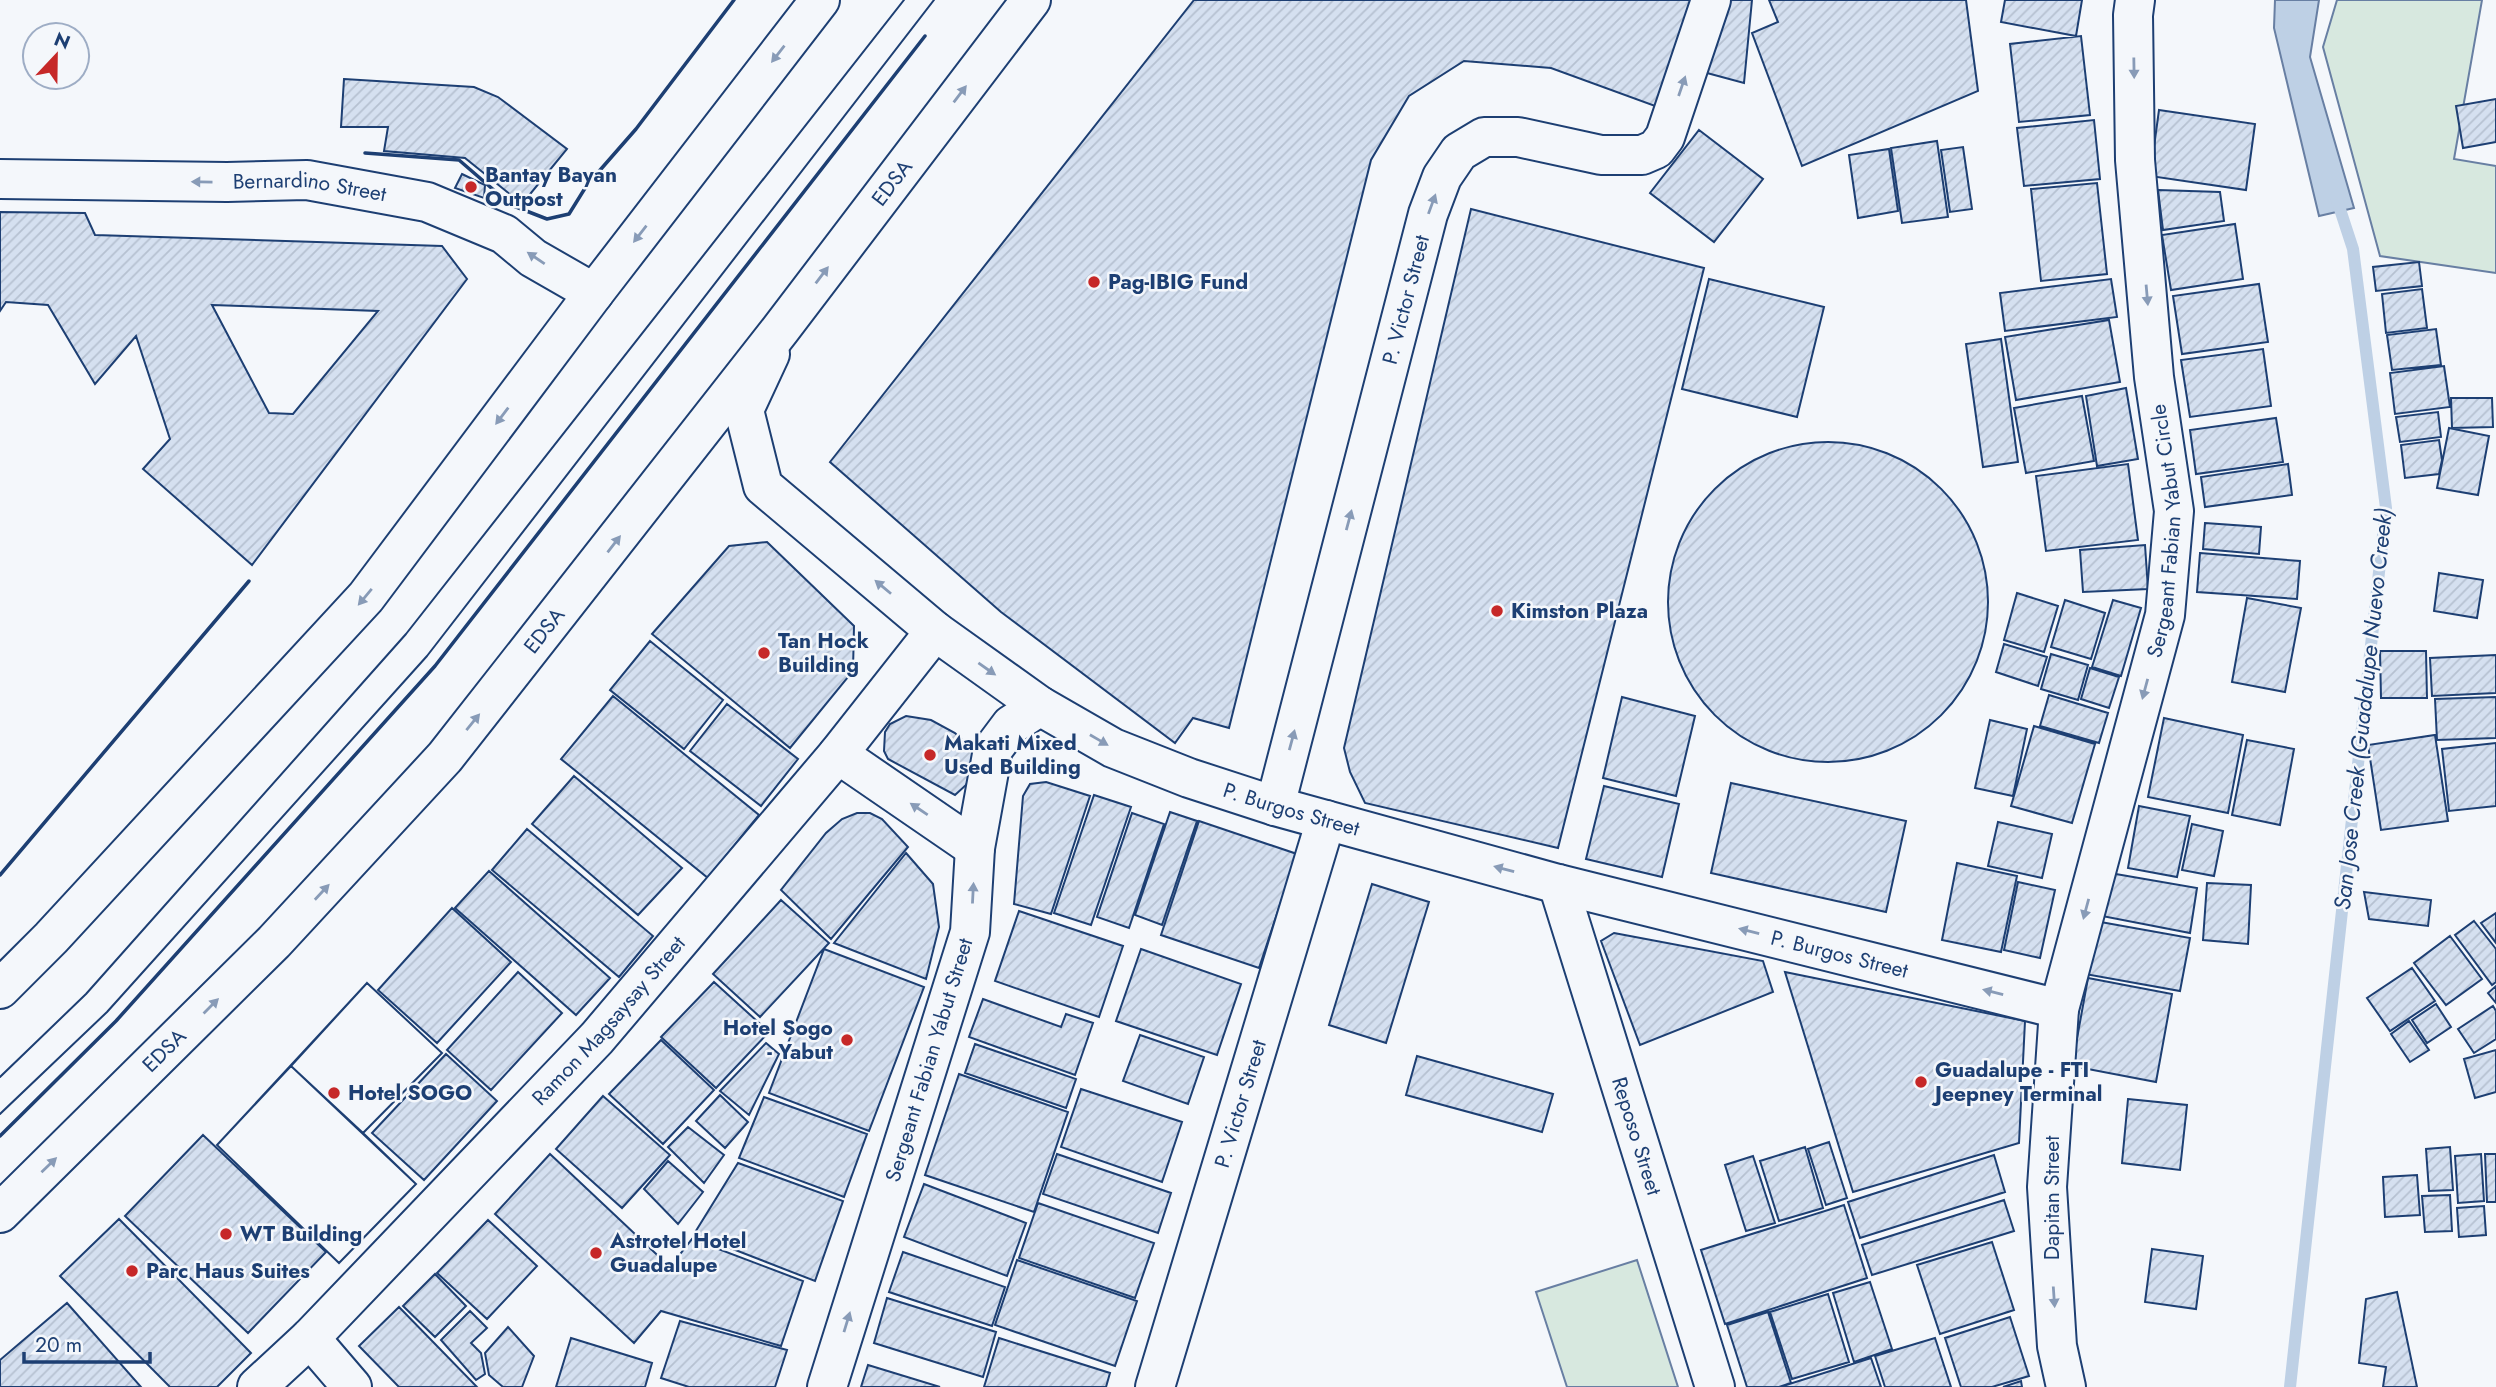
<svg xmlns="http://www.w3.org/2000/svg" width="2496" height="1387" font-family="Jost,sans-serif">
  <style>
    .grass { fill: #d7e8df; stroke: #687fa3; stroke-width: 2 }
    .water { fill: #bed0e5; stroke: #687fa3; stroke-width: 2 }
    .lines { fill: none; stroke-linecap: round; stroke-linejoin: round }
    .stream { stroke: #bed0e5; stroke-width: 12 }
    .building { fill: url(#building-hatch); stroke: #1d3f73; stroke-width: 2; fill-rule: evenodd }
    .street-casing { stroke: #1d3f73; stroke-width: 42 }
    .secondary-casing { stroke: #1d3f73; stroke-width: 42 }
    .highway-casing { stroke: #1d3f73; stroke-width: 42 }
    .street { stroke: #f4f7fb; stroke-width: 38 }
    .secondary { stroke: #f4f7fb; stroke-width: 38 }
    .highway { stroke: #f4f7fb; stroke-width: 38 }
    .tram { stroke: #1d3f73; stroke-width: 2 }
    .wall { stroke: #1d3f73; stroke-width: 3.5 }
    .oneway { fill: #889bb7 }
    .poi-dot { fill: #c62828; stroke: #f4f7fb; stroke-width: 2.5 }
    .labels { text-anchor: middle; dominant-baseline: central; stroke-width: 5; stroke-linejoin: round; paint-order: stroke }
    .poi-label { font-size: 21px; font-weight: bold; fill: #1d3f73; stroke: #f4f7fb; text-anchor: start }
    .street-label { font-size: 21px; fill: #1d3f73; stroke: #f4f7fb }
    .water-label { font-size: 23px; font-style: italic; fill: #1d3f73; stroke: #f4f7fb }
  </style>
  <defs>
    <pattern id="building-hatch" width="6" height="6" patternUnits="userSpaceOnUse" patternTransform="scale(1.75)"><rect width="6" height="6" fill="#d5e0f0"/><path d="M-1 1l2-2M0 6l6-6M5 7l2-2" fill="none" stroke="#b6c1d1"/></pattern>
  </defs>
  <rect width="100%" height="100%" fill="#f4f7fb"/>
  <path class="grass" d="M2337,0H2482L2454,159L2496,166V273L2380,256L2323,47Z
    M1637,1260L1678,1387H1567L1536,1292Z"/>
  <path class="water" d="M2275,0H2319L2310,57L2354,208L2319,216L2274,28Z"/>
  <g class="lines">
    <path class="stream" d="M2290,1387L2386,508L2353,249L2336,197"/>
  </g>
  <path class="building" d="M1194,0H1702L1666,110L1551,68L1464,61L1409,96L1371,160L1229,728L1193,718L1175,743L1001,612L830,462Z
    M1725,0H1752L1744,83L1707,73Z
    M1769,0H1966L1978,91L1802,166L1752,33L1778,22Z
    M2005,0H2082L2076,36L2001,22Z
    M2081,36L2090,115L2019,122L2010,44Z
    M344,79L474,87L498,97L567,149L522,204L465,158L384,151L388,127H341Z
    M2496,99V142L2463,148L2456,106Z
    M2159,110L2255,124L2246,190L2150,176Z
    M2094,120L2100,179L2024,186L2017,128Z
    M1699,130L1763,179L1714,242L1650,193Z
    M1937,141L1948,217L1902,223L1891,148Z
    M1963,147L1972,209L1950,212L1941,150Z
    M1889,149L1898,211L1858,218L1849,155Z
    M462,174L485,185L484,198L455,188Z
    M2097,183L2107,274L2041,281L2031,189Z
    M2158,190L2220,192L2224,221L2163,230Z
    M1471,209L1704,268L1558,848L1365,803L1350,772L1344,748Z
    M0,212L85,213L95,235L442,246L467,279L252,565L143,469L170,439L136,336L95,384L48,305L6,302L0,311ZM212,305L378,311L293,414L269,413Z
    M2235,224L2243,279L2171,290L2162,235Z
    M2419,262L2422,286L2376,291L2373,267Z
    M1709,279L1824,307L1797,417L1682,389Z
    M2111,279L2117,317L2005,331L2000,293Z
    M2259,284L2268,342L2182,354L2173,296Z
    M2422,289L2427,328L2386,333L2382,294Z
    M2109,320L2120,382L2016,400L2005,337Z
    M2436,329L2441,365L2392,370L2387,335Z
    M2001,339L2018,462L1983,467L1966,344Z
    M2263,349L2271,406L2190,417L2181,360Z
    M2444,366L2450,407L2395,414L2390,373Z
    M2126,388L2138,459L2097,466L2086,396Z
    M2082,396L2094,461L2026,473L2014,408Z
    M2451,398H2492L2493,427L2452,428Z
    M2438,412L2441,437L2400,442L2396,417Z
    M2276,418L2283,462L2196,474L2190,430Z
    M2449,428L2489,436L2478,495L2437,488Z
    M2439,440L2442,460L2439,474L2405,478L2401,445Z
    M1668 602a160 160 0 1 1 320 0a160 160 0 1 1-320 0Z
    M2128,464L2138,540L2046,551L2036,476Z
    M2288,464L2292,495L2205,507L2201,477Z
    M2205,523L2261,527L2259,554L2203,549Z
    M767,542L854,626L853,671L790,748L652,634L729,546Z
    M2145,545L2148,589L2083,592L2080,550Z
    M2200,553L2300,561L2297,599L2197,592Z
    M2439,573L2483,580L2477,618L2434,611Z
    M2017,593L2058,606L2044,652L2004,640Z
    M2247,598L2301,608L2285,692L2232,682Z
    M2065,600L2105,613L2091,659L2051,647Z
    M2113,600L2141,608L2121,676L2092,667Z
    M650,641L723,700L684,749L610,690Z
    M2004,644L2047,657L2038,686L1996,672Z
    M2380,651H2426L2427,698H2381Z
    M2051,654L2088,665L2078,700L2041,689Z
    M2496,655V693L2432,696L2430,658Z
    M2090,668L2119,677L2109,708L2081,699Z
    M2049,695L2108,713L2099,743L2040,726Z
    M613,696L759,815L708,878L561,759Z
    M1622,697L1695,716L1676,796L1603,778Z
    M2496,697V738L2437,740L2435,699Z
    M727,704L798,759L761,806L690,751Z
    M906,716L931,720L955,733L971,748L974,760L973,772L966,785L955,795L888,759L884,751L885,732L890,724Z
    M2164,718L2243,735L2228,813L2148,797Z
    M1990,720L2027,729L2013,796L1975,788Z
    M2034,726L2095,744L2072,823L2011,806Z
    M2435,735L2448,821L2381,830L2368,745Z
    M2247,740L2294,749L2280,825L2232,815Z
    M2496,743V806L2449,811L2442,749Z
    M574,776L682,868L638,915L532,824Z
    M1046,782L1090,796L1051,914L1014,904L1023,796L1030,784Z
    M1731,783L1906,821L1886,912L1711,873Z
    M1604,786L1679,804L1662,877L1586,859Z
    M1094,795L1131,807L1091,925L1054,913Z
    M2139,806L2190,816L2177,877L2128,868Z
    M1170,812L1197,821L1162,925L1135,915Z
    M857,813H870L882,819L908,847L831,939L781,890L826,833L842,819Z
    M1132,813L1164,824L1129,928L1097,917Z
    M1199,821L1297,854L1259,968L1161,935Z
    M1998,822L2052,834L2042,878L1988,866Z
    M2192,824L2223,831L2214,876L2182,870Z
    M527,829L653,936L619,977L492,870Z
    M906,853L933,884L939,927L926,979L834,943Z
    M1957,863L2017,876L2001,952L1942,940Z
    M489,871L610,978L576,1015L455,908Z
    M2110,873L2197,888L2190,933L2102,916Z
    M2018,882L2055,890L2040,958L2004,950Z
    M2207,883L2251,885L2248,944L2203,940Z
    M1372,884L1429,902L1386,1043L1329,1025Z
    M2364,892L2431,900L2428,926L2369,919Z
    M781,900L829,943L760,1017L713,974Z
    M452,908L511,962L437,1043L378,990Z
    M1019,911L1123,946L1099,1017L995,981Z
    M2496,913V943L2481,923Z
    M2095,921L2190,938L2180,991L2085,974Z
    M2474,921L2496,949V982L2492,985L2455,935Z
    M1614,933L1763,961L1773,992L1640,1045L1601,941Z
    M2450,936L2482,979L2446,1005L2414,963Z
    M824,949L924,987L869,1131L769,1093Z
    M1141,949L1241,984L1217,1055L1116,1021Z
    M2412,968L2435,1001L2390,1031L2367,998Z
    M518,972L562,1013L491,1090L447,1050Z
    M1785,972L2025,1021L2019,1143L1853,1192Z
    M2088,978L2172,994L2156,1082L2072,1066Z
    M714,982L769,1032L716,1088L661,1037Z
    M367,983L442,1053L363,1133L291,1066Z
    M367,983L442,1053L363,1133L416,1184L339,1263L217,1145Z
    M2496,986V1003L2488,993Z
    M983,999L1061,1027L1066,1014L1093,1023L1075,1075L969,1037Z
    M2436,1004L2451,1027L2427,1043L2412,1020Z
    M2493,1006L2496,1011V1039L2474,1053L2458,1029Z
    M2409,1021L2429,1050L2410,1062L2391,1034Z
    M1140,1035L1204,1057L1188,1104L1123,1081Z
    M661,1040L714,1090L663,1144L609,1094Z
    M766,1043L779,1054L749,1115L720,1091Z
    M975,1044L1076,1079L1066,1108L965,1073Z
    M2496,1050V1092L2475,1098L2464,1059Z
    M446,1054L497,1101L424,1180L372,1133Z
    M1417,1056L1553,1094L1542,1132L1406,1095Z
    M291,1066L416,1184L339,1263L217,1145Z
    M959,1074L1068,1112L1034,1212L925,1175Z
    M1081,1089L1182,1122L1162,1182L1061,1147Z
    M720,1095L748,1122L725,1148L696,1121Z
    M603,1096L670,1155L622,1208L556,1149Z
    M764,1097L867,1134L844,1197L739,1158Z
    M2128,1099L2187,1105L2180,1170L2122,1163Z
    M688,1127L724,1155L704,1183L668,1147Z
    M203,1135L326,1252L248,1333L125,1216Z
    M1829,1142L1847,1198L1826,1205L1808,1149Z
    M1805,1147L1823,1208L1779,1221L1760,1161Z
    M2450,1147L2453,1190L2429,1191L2426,1149Z
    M550,1154L670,1267L692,1239L803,1281L781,1346L661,1311L634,1343L495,1214Z
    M1057,1154L1171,1193L1158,1233L1043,1194Z
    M2481,1154L2484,1201L2458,1203L2455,1156Z
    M2485,1154H2496V1202H2487Z
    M1994,1155L2005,1192L1860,1238L1848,1202Z
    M1753,1156L1775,1223L1746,1231L1725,1165Z
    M668,1161L703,1192L678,1224L644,1189Z
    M738,1163L843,1201L815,1281L694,1234Z
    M2417,1175L2420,1215L2385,1217L2383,1177Z
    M924,1184L1026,1223L1007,1276L904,1237Z
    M2450,1195L2452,1231L2425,1232L2422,1196Z
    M2004,1200L2014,1231L1872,1275L1862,1245Z
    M1038,1203L1154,1243L1135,1298L1019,1258Z
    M1844,1205L1867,1278L1725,1324L1701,1250Z
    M2484,1206L2486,1235L2459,1237L2457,1208Z
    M119,1219L251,1353L217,1387H170L60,1276Z
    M488,1220L537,1266L487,1319L437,1273Z
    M1992,1242L2014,1310L1940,1334L1917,1265Z
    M2152,1249L2203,1256L2196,1309L2145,1302Z
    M903,1252L1005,1287L992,1326L889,1292Z
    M1017,1260L1137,1301L1115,1366L995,1325Z
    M435,1274L466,1306L435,1337L403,1306Z
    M1870,1282L1892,1349L1854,1362L1833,1293Z
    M2397,1292L2417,1387H2383L2386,1367L2359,1363L2366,1299Z
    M1828,1294L1849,1362L1792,1379L1770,1312Z
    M887,1298L996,1332L983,1377L874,1343Z
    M67,1303L141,1387H0V1360Z
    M399,1307L477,1387H399L359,1346Z
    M470,1311L487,1328L471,1343L481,1353L485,1374L476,1380L441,1340Z
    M1768,1312L1791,1383L1779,1387H1747L1727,1325Z
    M2010,1317L2029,1376L1992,1387H1961L1945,1338Z
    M680,1321L787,1350L775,1387H689L661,1378Z
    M508,1327L534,1356L522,1387H503L489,1375L485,1353Z
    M571,1338L652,1363L645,1387H556Z
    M999,1338L1110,1373L1106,1387H984Z
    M1935,1338L1951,1387H1885L1875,1356Z
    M1871,1358L1881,1387H1780Z
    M868,1365L940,1387H861Z
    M2021,1381L2022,1387H2003Z"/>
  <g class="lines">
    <defs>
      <g id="street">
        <path id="s1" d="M1040,706L1113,748L1189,778L1275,806L1558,884L2059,1009"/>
        <path d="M838,754L975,848"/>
        <path id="s2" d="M1275,806L1428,214L1442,177L1459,152L1484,137H1518L1601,155H1642L1656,149L1665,137L1711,0"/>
        <path id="s3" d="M1558,884L1715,1387"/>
        <path d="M310,1338L352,1387"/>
        <path id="s4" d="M257,1387L310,1338L597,1038L838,754L935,631"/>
        <path id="s5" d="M1155,1387L1326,820"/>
      </g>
      <g id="secondary">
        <path id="s6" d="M0,179L227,182L307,180L427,202L504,234L533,258L594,293"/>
        <path d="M770,354L744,410L763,486L935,631L1040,706L1011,725L993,749L975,848L970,932L827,1387"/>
        <path id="s7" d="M2066,1387L2057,1346L2047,1187L2059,1009L2165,615L2174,511L2154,377L2135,160L2133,15L2135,0"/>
      </g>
      <g id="highway">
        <path d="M0,989L51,938L366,597L594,293L820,0"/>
        <path id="s8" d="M0,1213L274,942L445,757L780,330L1031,0"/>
      </g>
    </defs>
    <use href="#street" class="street-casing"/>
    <use href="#secondary" class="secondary-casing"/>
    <use href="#highway" class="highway-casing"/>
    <use href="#street" class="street"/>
    <use href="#secondary" class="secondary"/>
    <use href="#highway" class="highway"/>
    <path class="tram" d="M0,1077L86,994L406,634L904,0
      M0,1114L107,1012L427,656L934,0"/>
    <path class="wall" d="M365,153L459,160L511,205L547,219L569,214L587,185L636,129L734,0
      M0,875L249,581
      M0,1136L116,1021L435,666L925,36"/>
  </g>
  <defs><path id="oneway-solid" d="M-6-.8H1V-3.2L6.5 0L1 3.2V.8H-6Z" transform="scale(1.75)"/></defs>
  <g class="oneway">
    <use href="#oneway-solid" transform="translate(778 54) rotate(128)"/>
    <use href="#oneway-solid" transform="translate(2134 68) rotate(89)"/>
    <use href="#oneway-solid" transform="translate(1682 86) rotate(-71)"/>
    <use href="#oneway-solid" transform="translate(960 94) rotate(-53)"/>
    <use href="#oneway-solid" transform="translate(202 182) rotate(-179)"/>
    <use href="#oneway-solid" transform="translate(1432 204) rotate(-70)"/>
    <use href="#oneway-solid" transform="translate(640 234) rotate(128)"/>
    <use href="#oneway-solid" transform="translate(536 258) rotate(-146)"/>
    <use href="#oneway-solid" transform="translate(822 275) rotate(-53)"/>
    <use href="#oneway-solid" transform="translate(2147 295) rotate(85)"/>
    <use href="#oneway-solid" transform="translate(502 416) rotate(127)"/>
    <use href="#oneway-solid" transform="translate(1349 520) rotate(-75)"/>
    <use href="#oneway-solid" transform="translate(614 544) rotate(-52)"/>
    <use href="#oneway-solid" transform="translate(883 587) rotate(-140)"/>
    <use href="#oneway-solid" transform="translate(365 597) rotate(130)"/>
    <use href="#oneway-solid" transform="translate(987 669) rotate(35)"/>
    <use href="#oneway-solid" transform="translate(2145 689) rotate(105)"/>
    <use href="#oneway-solid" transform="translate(473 722) rotate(-51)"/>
    <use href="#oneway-solid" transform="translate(1099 740) rotate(30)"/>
    <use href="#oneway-solid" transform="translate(1292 740) rotate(-75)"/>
    <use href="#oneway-solid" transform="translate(919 809) rotate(-146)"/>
    <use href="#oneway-solid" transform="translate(1504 869) rotate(-165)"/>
    <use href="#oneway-solid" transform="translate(322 892) rotate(-47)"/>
    <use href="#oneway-solid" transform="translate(973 893) rotate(-87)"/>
    <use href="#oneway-solid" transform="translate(2086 909) rotate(105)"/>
    <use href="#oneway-solid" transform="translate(1749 931) rotate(-166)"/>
    <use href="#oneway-solid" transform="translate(1993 992) rotate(-166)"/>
    <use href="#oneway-solid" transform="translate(211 1006) rotate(-45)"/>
    <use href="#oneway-solid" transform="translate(49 1165) rotate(-44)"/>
    <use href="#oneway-solid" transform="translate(2054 1297) rotate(86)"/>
    <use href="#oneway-solid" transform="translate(847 1322) rotate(-73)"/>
  </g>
  <g class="poi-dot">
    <circle cx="471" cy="187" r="7"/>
    <circle cx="1094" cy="282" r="7"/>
    <circle cx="1497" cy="611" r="7"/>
    <circle cx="764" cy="653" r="7"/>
    <circle cx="930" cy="755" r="7"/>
    <circle cx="847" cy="1040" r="7"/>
    <circle cx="1921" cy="1082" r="7"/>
    <circle cx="334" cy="1093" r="7"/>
    <circle cx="226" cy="1234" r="7"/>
    <circle cx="596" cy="1253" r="7"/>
    <circle cx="132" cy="1271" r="7"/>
  </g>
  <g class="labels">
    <g class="poi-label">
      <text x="485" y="175">Bantay Bayan<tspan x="485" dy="24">Outpost</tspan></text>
      <text x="1108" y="282">Pag-IBIG Fund</text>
      <text x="1511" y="611">Kimston Plaza</text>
      <text x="778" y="641">Tan Hock<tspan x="778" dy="24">Building</tspan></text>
      <text x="944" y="743">Makati Mixed<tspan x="944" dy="24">Used Building</tspan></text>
      <text x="833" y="1028" text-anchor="end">Hotel Sogo<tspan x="833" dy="24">- Yabut</tspan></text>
      <text x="1935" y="1070">Guadalupe - FTI<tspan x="1935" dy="24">Jeepney Terminal</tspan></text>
      <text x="348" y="1093">Hotel SOGO</text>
      <text x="240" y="1234">WT Building</text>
      <text x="610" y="1241">Astrotel Hotel<tspan x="610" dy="24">Guadalupe</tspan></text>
      <text x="146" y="1271">Parc Haus Suites</text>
    </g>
    <g class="street-label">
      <text stroke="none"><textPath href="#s8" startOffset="1365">EDSA</textPath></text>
      <text stroke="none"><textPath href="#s6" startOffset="310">Bernardino Street</textPath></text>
      <text stroke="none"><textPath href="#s2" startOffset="523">P. Victor Street</textPath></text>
      <text stroke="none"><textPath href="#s7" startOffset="872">Sergeant Fabian Yabut Circle</textPath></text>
      <text stroke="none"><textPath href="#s8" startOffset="798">EDSA</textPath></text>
      <text stroke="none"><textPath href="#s1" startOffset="273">P. Burgos Street</textPath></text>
      <text stroke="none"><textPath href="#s1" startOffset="840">P. Burgos Street</textPath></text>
      <text stroke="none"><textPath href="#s4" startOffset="508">Ramon Magsaysay Street</textPath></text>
      <text stroke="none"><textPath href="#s8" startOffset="231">EDSA</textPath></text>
      <text transform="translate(929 1060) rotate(-73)">Sergeant Fabian Yabut Street</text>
      <text stroke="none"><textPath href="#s5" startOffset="296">P. Victor Street</textPath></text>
      <text stroke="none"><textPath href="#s3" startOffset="264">Reposo Street</textPath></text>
      <text transform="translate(2052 1198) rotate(-90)">Dapitan Street</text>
    </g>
    <g class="water-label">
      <text transform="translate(2363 709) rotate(-84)">San Jose Creek (Guadalupe Nuevo Creek)</text>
    </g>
  </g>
  <g transform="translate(56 56) rotate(22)"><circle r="33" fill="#f4f7fb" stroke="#9eadc5" stroke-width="2"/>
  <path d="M0-5L12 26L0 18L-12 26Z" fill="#c62828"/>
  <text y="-10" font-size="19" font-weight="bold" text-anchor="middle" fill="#1d3f73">N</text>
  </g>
  <path d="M24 1352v10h126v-10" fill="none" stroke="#1d3f73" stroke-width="3.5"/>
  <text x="35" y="1352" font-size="21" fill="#1d3f73" stroke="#f4f7fb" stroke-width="5" paint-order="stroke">20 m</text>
</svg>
